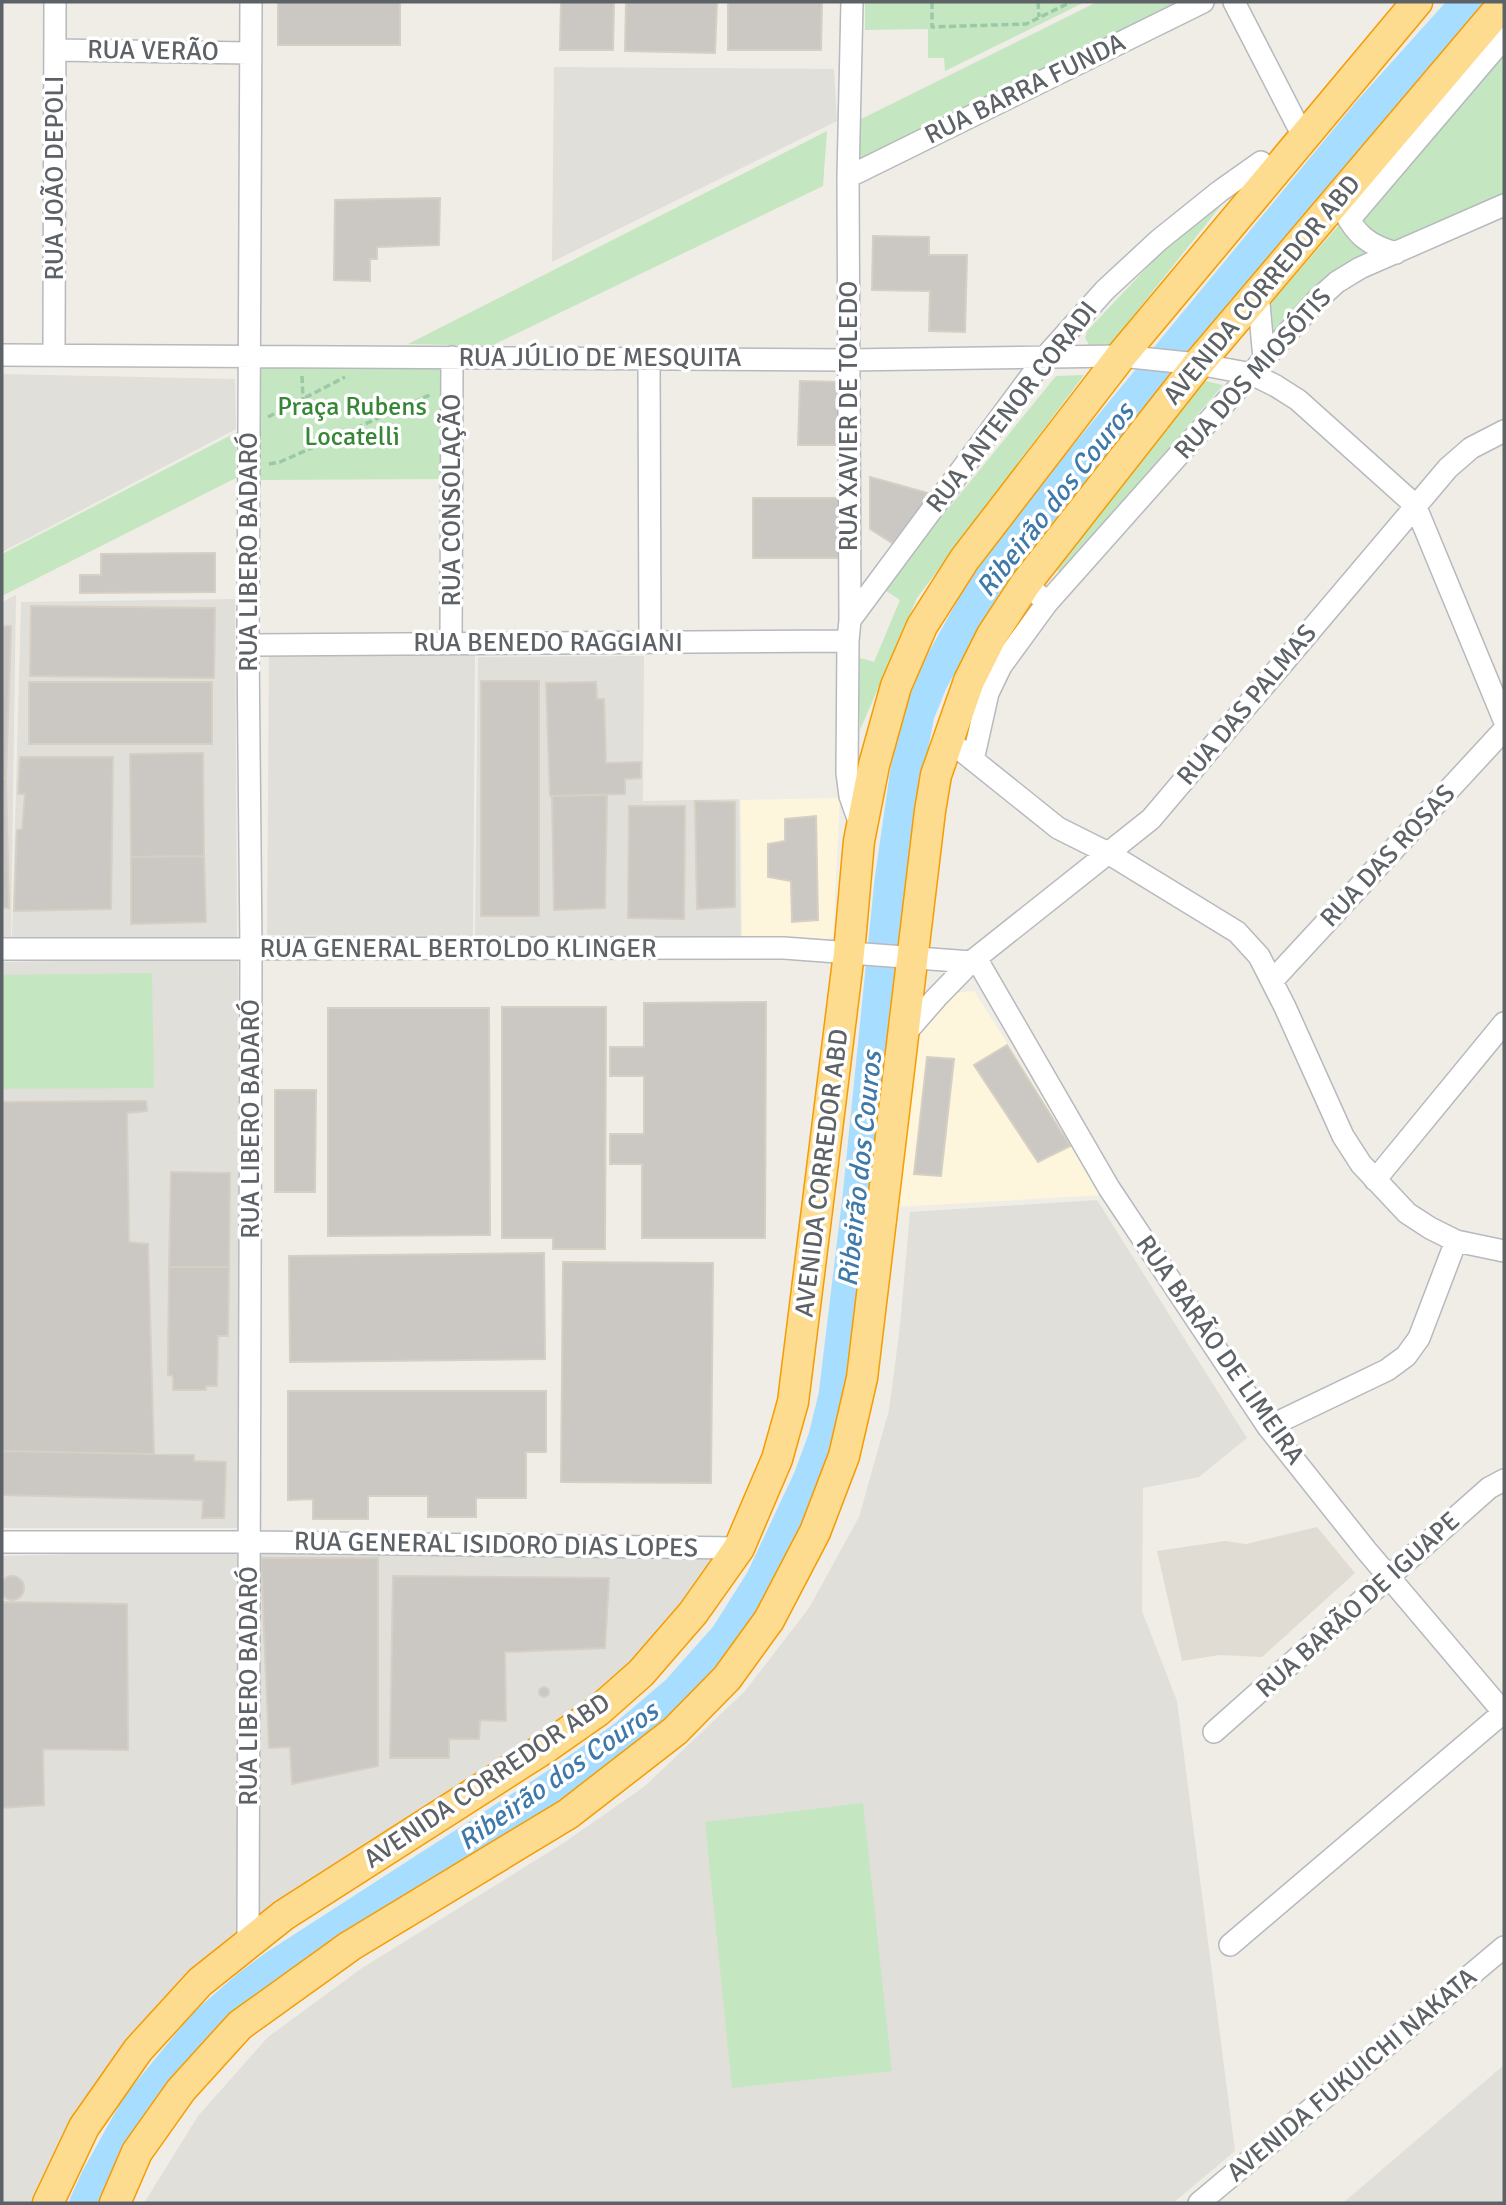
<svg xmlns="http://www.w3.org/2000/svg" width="1506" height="2205" font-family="Signika,sans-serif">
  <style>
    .commercial { fill: #fef5dd }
    .industrial { fill: #e1dfda }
    .education { fill: #e0dcd4 }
    .green { fill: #c4e7c2 }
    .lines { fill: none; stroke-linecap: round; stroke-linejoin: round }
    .river { stroke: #a7ddff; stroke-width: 33 }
    .building { fill: #cbc8c3; stroke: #d5cfc4; stroke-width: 2 }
    .minor-casing { stroke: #b6b9bd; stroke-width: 24 }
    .highway-casing { stroke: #f69c00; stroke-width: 33 }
    .path { stroke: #9bc8a6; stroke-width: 3.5; stroke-dasharray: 7 3.5; stroke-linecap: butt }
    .minor { stroke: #fff; stroke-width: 21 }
    .highway { stroke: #fddc8f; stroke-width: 30 }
    .labels { text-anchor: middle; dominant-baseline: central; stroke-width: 7; stroke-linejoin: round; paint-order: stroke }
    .street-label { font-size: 26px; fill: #5d6266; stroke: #fff }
    .park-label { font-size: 26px; fill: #358635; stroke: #fff }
    .water-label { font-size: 28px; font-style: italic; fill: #3f79aa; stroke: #fff }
  </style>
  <rect width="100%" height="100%" fill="#f0ede6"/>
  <path class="commercial" d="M840,798L833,937L816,943L742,939L741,800Z
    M974,991L1104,1195L897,1207L916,1031L955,993Z"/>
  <path class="industrial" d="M554,67L834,69L837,121L552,262Z
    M2,374L235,379L236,429L2,552Z
    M16,595L11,938L2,939V602Z
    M235,599L237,939L12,938L21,602Z
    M269,655H475L473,936L267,935Z
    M644,656L643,801L739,799L741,939L475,936L478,657Z
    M238,958L239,1528H2V962Z
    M1097,1200L1247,1438L1199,1477L1143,1488L1142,1611L1177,1701L1235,2151L1173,2203H144L198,2116L268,2037L362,1968L565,1842L645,1786L745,1691L809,1608L859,1517L889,1410L900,1326L910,1212Z
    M237,1550L241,1930L179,1982L150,2014L110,2062L78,2114L34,2203H2V1556Z
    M257,1551L715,1557L674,1617L613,1685L524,1749L257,1921Z
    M1504,2065V2203H1343Z"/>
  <path class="education" d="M1317,1527L1355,1573L1262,1657L1220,1655L1182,1661L1157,1551L1225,1541L1246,1544Z"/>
  <path class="green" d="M865,2H1085L945,71L944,58H928V29L865,30Z
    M1097,2H1191L858,171L857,121Z
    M1504,50V200L1396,248L1355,220Z
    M827,131L823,186L491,346L408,344Z
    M1235,188L1110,345L1101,350L1091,348L1085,338L1087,331L1157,257Z
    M1346,217L1381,250C1327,263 1307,301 1269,336L1267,307Z
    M444,364L445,479L259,480L258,366Z
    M1084,375L917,598L860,730L857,657L874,662L900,600L883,589L1056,376Z
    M1196,379L1223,385L1063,571H1058L1054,566Z
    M237,432L236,478L2,596V554Z
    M152,973L154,1088L2,1089V975Z
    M863,1803L892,2071L732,2088L705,1822Z"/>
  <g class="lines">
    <path class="river" d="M86,2203L97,2179L137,2107L205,2024L250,1985L277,1965L562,1781L624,1737L678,1691L726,1637L762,1580L810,1478L825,1437L835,1396L859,1197L891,881L906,776L918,714L931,682L985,585L1023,532L1370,111L1468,2"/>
  </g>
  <path class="building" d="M278,2H400V45H278Z
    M561,2H614L613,50H560Z
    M626,2H717L715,53L625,51Z
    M728,2H822L821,50H728Z
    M440,198L439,245L377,247V259H370V281L334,280L335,200Z
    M873,236L929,237V255H967L965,332L929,331L930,291L872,290Z
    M800,381L840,382L839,445H798Z
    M870,477L935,495L892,543L870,529Z
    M753,498H848V558H753Z
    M215,553V592L80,593V575H101V554Z
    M31,606L215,608L214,678L30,676Z
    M2,626H11L6,778H2Z
    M481,681H539V916H481Z
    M29,682H212V744H29Z
    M596,682L597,699H604L606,763L641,762V778L625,779V794L550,796L546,683Z
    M203,753L204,856L131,857L130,754Z
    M20,757H113L111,909L14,911L17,830L22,829L25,794H18Z
    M2,778H6L9,908H2Z
    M607,795L605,908L554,910L552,796Z
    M695,801L735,802V907L697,909Z
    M629,806H685L684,919L628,918Z
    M816,816L818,920L792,922L791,881L768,877V844L785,841V819Z
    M204,856L206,922L131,924V857Z
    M766,1002L765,1238H642V1164H610V1134H644V1076H610V1047H644V1003Z
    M502,1007H606L605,1249H553V1238H502Z
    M328,1008H489L490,1235L328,1236Z
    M1007,1045L1070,1146L1038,1162L974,1065Z
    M927,1057L954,1059L941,1176L914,1174Z
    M275,1090H316L315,1192H275Z
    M146,1101L147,1111L127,1113L129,1242L148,1244L154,1454L2,1451V1102Z
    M171,1172L230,1173L229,1267H169Z
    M544,1253L545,1359L290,1362L289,1256Z
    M563,1262L713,1263L711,1483L561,1482Z
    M169,1267H229L228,1336H218L217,1386H206V1390H173V1376L168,1375Z
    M288,1391H546V1452H526V1498H476V1517H428V1496H368V1519H313V1499L288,1500Z
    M2,1451L194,1455V1461L226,1462L224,1518H202L203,1500L2,1495Z
    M261,1558H378V1766L292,1784L290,1747L269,1748Z
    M393,1576L609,1578L605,1648L505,1652L506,1721L480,1720L479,1739H449V1758H390Z
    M0 1588a12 12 0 1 1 24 0a12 12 0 1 1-24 0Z
    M2,1602L127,1604L128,1750L43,1749L44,1805L2,1808Z
    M539 1692a5 5 0 1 1 10 0a5 5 0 1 1-10 0Z"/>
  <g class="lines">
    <defs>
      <path id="minor" d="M852,2L848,177L850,620L848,641L847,773L850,796L861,827
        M1234,2L1304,138
        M55,50L250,53
        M848,177L1203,2
        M1343,209C1356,235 1368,245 1396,253
        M1349,220L1504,38
        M1258,293L1264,359
        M2,355L848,360L1121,356L1198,364L1252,374L1276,386L1298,400L1415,505L1504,720
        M54,355L55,2
        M649,359L650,642
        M1026,583L1047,603L1264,359L1318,299L1337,282L1360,268L1504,205
        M850,620L1046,356L1105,290L1159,240L1220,191L1261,162
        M451,643L452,357
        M248,645L848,641
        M947,739L1058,828L1108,853L1237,932L1259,956L1285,1007L1343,1136L1361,1164L1407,1213L1430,1228L1456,1241L1504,1251
        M973,760L988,693L1001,666L1047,603
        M2,949L784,948L971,962
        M976,958L1109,1188L1268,1427L1366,1550L1504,1713
        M1272,981L1504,730
        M902,1037L936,998L971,962L1151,819L1448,468L1471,448L1504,431
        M1375,1180L1504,1023
        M1268,1427L1387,1370L1406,1356L1419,1338L1456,1241
        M2,1542H249L739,1548
        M1214,1732L1489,1488L1504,1480
        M248,1942L251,950L248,645L251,2
        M1230,1945L1504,1712
        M1199,2203L1504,1947"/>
      <path id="highway" d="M48,2203L84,2127L138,2050L200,1982L284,1915L548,1746L598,1711L641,1673L693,1613L739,1548L777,1459L793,1402L849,953L859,841L874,765L896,686L922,626L964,560L1121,356L1417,2
        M115,2203L137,2152L181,2090L240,2025L350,1946L568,1814L675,1731L727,1678L769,1620L815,1532L844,1456L862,1378L930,811L936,775L969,681L992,635L1026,583L1198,364L1504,3"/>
    </defs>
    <use href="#minor" class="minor-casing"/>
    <use href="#highway" class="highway-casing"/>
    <path class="path" d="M932,2V27L1026,24L1071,2
      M1038,2L1039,17
      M302,376L303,399
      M268,417L345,377
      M269,464L280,462L432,394"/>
    <use href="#minor" class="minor"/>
    <use href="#highway" class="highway"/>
  </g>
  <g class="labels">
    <g class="street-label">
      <text transform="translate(153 51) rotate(1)">RUA VERÃO</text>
      <text transform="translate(1025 89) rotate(-26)">RUA BARRA FUNDA</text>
      <text transform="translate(55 178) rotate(-90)">RUA JOÃO DEPOLI</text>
      <text transform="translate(1262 290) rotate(-50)">AVENIDA CORREDOR ABD</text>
      <text x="600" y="358">RUA JÚLIO DE MESQUITA</text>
      <text transform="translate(1253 374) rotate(-48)">RUA DOS MIOSÓTIS</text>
      <text transform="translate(1012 407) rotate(-52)">RUA ANTENOR CORADI</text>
      <text transform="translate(849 416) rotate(-90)">RUA XAVIER DE TOLEDO</text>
      <text transform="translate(452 500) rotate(-90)">RUA CONSOLAÇÃO</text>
      <text transform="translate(249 552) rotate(-90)">RUA LIBERO BADARÓ</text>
      <text x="548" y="643">RUA BENEDO RAGGIANI</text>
      <text transform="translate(1247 705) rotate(-50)">RUA DAS PALMAS</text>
      <text transform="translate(1388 856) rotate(-47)">RUA DAS ROSAS</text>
      <text x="458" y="949">RUA GENERAL BERTOLDO KLINGER</text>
      <text transform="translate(251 1119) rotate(-90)">RUA LIBERO BADARÓ</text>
      <text transform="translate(822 1173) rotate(-83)">AVENIDA CORREDOR ABD</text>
      <text transform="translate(1220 1350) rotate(55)">RUA BARÃO DE LIMEIRA</text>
      <text transform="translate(496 1545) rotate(1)">RUA GENERAL ISIDORO DIAS LOPES</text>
      <text transform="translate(1358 1605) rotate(-42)">RUA BARÃO DE IGUAPE</text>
      <text transform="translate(249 1686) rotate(-90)">RUA LIBERO BADARÓ</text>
      <text transform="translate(487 1781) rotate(-34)">AVENIDA CORREDOR ABD</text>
      <text transform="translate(1352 2075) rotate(-40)">AVENIDA FUKUICHI NAKATA</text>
    </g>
    <g class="park-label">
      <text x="352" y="407">Praça Rubens<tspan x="352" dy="30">Locatelli</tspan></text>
    </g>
    <g class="water-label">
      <text transform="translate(1055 500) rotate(-52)">Ribeirão dos Couros</text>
      <text transform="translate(860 1169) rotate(-84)">Ribeirão dos Couros</text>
      <text transform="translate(558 1776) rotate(-35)">Ribeirão dos Couros</text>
    </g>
  </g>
  <rect width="1506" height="2205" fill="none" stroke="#5d6266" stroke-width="7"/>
</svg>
